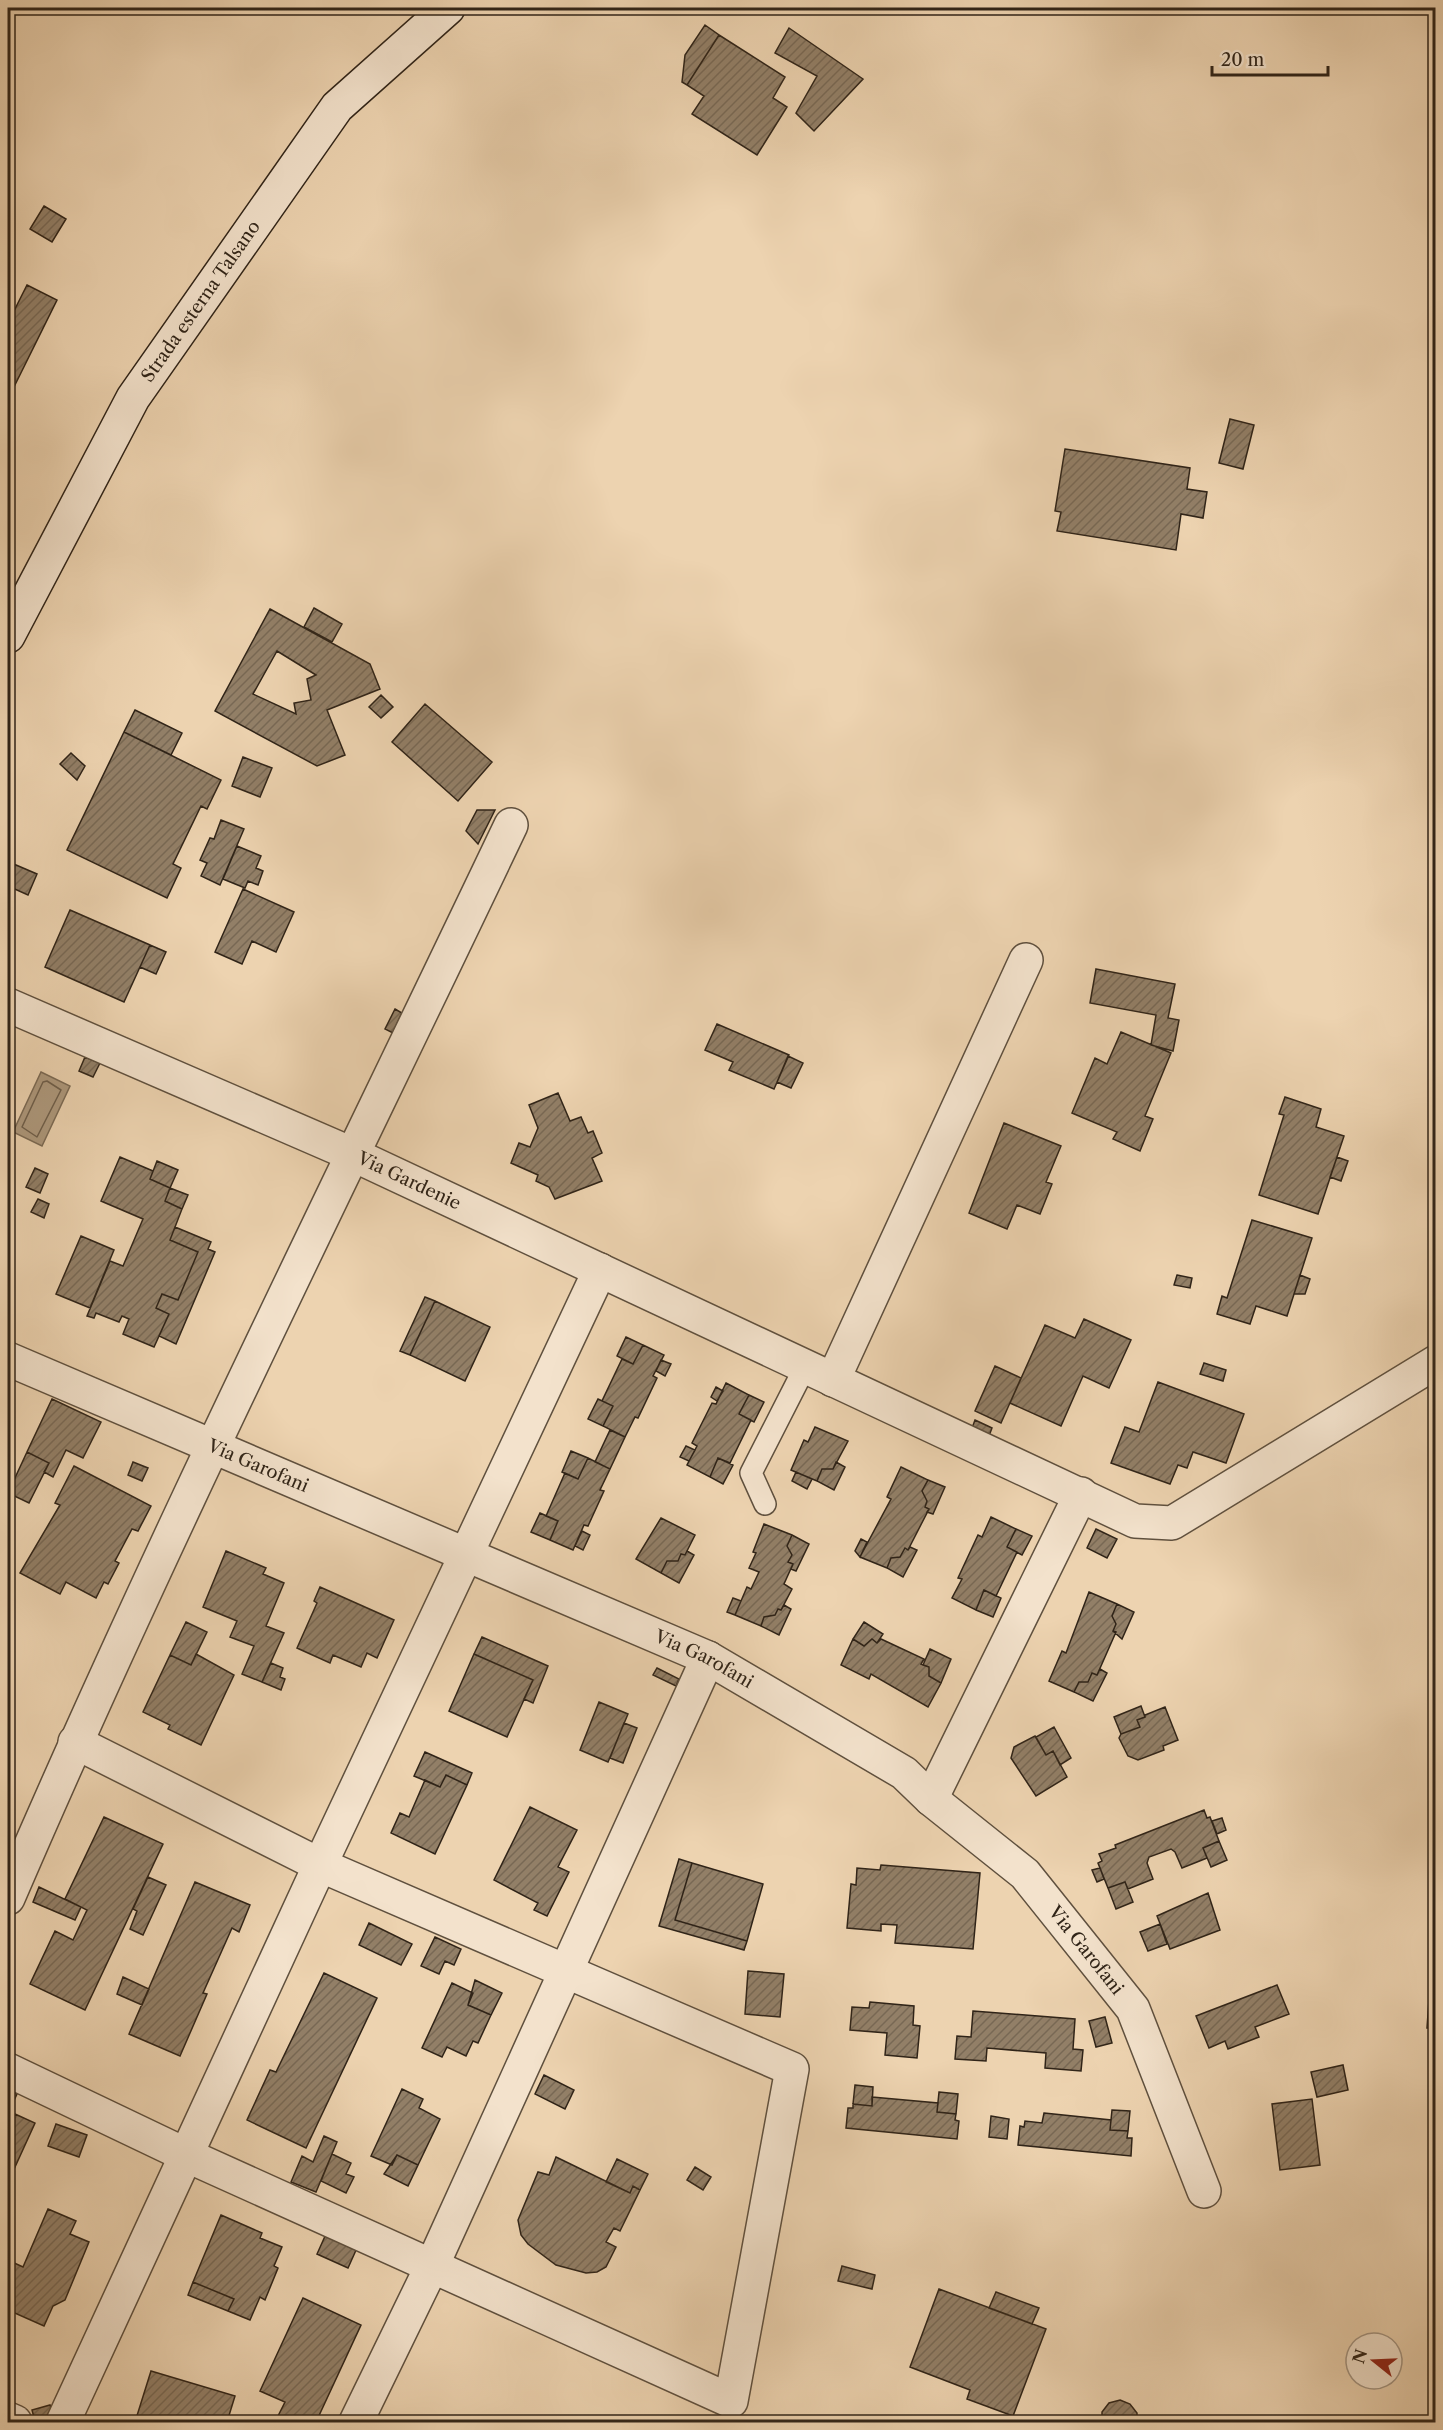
<svg xmlns="http://www.w3.org/2000/svg" width="1443" height="2430" font-family="'Libre Caslon Text',serif">
  <style>
    .water { fill: #ad987c; stroke: #7b6a54; stroke-width: 1.5 }
    .lines { fill: none; stroke-linecap: round; stroke-linejoin: round }
    .shore { stroke: #6e5e4a; stroke-width: 1.5 }
    .building { fill: url(#building-hatch); stroke: #302418; stroke-width: 1.5; fill-rule: evenodd }
    .lane-casing { stroke: #5f503e; stroke-width: 24 }
    .street-casing { stroke: #5f503e; stroke-width: 36 }
    .secondary-casing { stroke: #302418; stroke-width: 36 }
    .lane { stroke: #f3e2cc; stroke-width: 21 }
    .street { stroke: #f3e2cc; stroke-width: 33 }
    .secondary { stroke: #f3e2cc; stroke-width: 33 }
    .labels { text-anchor: middle; dominant-baseline: central; stroke-width: 4.5; stroke-linejoin: round; paint-order: stroke }
    .street-label { font-size: 18px; fill: #302418; stroke: #f3e2cc }
  </style>
  <defs>
    <pattern id="building-hatch" width="6" height="6" patternUnits="userSpaceOnUse" patternTransform="scale(1.5)"><rect width="6" height="6" fill="#927f67"/><path d="M-1 1l2-2M0 6l6-6M5 7l2-2" fill="none" stroke="#786854"/></pattern>
  </defs>
  <rect width="100%" height="100%" fill="#edd3b0"/>
  <filter id="stains"><feTurbulence type="fractalNoise" baseFrequency=".00333" numOctaves="4"/><feColorMatrix values="0 0 0 0 .2 0 0 0 0 .09 0 0 0 0 .02 0 0 0 .5 -.17"/></filter>
  <radialGradient id="worn" r=".72"><stop offset=".6" stop-color="#630" stop-opacity="0"/><stop offset="1" stop-color="#630" stop-opacity=".3"/></radialGradient>
  <path class="water" d="M41,1072L70,1086L42,1146L13,1132Z"/>
  <g class="lines">
    <path class="shore" d="M47,1081L61,1090L37,1137L22,1127L43,1082Z"/>
  </g>
  <path class="building" d="M705,25L719,35L687,85L682,82L685,55Z
    M789,28L863,79L814,131L796,113L817,76L775,53Z
    M719,35L785,77L773,98L787,107L757,155L692,114L704,96L687,85Z
    M44,206L66,219L52,242L30,229Z
    M27,285L57,300L8,399V323Z
    M1230,419L1254,425L1243,469L1219,463Z
    M1065,449L1190,468L1187,489L1207,492L1203,518L1181,514L1176,550L1057,531L1061,512L1055,511Z
    M314,608L342,624L332,642L304,627Z
    M270,609L370,664L380,689L327,710L345,755L317,766L215,711ZM277,651L316,675L307,679L311,700L294,703L296,714L253,694Z
    M381,695L393,707L381,718L369,707Z
    M425,704L492,762L458,801L392,742Z
    M135,710L182,733L171,755L124,732Z
    M124,732L221,780L207,809L201,806L173,864L181,868L167,898L67,850Z
    M71,753L85,766L77,780L60,764Z
    M243,757L272,768L260,797L232,786Z
    M477,810H495L478,844L466,831Z
    M221,820L244,829L220,885L201,876L207,863L200,860L210,838L214,839Z
    M237,846L261,856L256,868L263,871L258,885L248,881L245,888L223,879Z
    M9,862L37,874L28,895L8,886Z
    M243,889L294,912L276,952L252,941L242,964L215,952Z
    M70,910L150,945L124,1002L45,967Z
    M150,945L166,952L156,974L140,967Z
    M1096,969L1175,984L1168,1018L1179,1020L1173,1051L1151,1045L1156,1015L1090,1003Z
    M395,1009L402,1013L393,1033L385,1029Z
    M717,1024L789,1055L774,1089L729,1070L733,1062L705,1050Z
    M1121,1032L1171,1053L1145,1116L1153,1119L1140,1151L1113,1139L1117,1132L1072,1113L1095,1058L1107,1064Z
    M788,1056L803,1063L791,1088L777,1082Z
    M85,1057L100,1063L93,1077L79,1071Z
    M558,1093L570,1121L581,1117L588,1133L593,1131L602,1153L592,1158L602,1181L555,1199L549,1187L536,1181L538,1175L511,1163L519,1143L530,1147L538,1128L529,1105Z
    M1285,1097L1321,1109L1316,1127L1344,1136L1318,1214L1259,1195L1284,1115L1279,1114Z
    M1004,1123L1061,1146L1046,1182L1052,1184L1040,1214L1017,1205L1007,1229L969,1213Z
    M120,1157L153,1171L150,1179L170,1188L165,1201L182,1209L170,1240L198,1252L178,1300L162,1294L156,1308L169,1314L154,1347L123,1334L129,1319L122,1316L119,1322L96,1313L94,1318L87,1316L110,1261L123,1266L143,1219L101,1201Z
    M1337,1157L1348,1161L1341,1181L1330,1177Z
    M157,1161L178,1170L170,1188L150,1179Z
    M35,1168L48,1174L40,1193L26,1187Z
    M170,1188L188,1195L182,1209L165,1201Z
    M38,1199L49,1204L44,1218L31,1212Z
    M1252,1220L1312,1238L1287,1316L1256,1306L1250,1324L1217,1314L1222,1296L1227,1298Z
    M175,1227L211,1242L208,1249L215,1252L176,1344L159,1336L169,1314L156,1308L162,1294L178,1300L198,1252L170,1240Z
    M81,1236L114,1250L90,1308L56,1294Z
    M1177,1275L1192,1278L1190,1288L1174,1285Z
    M1300,1275L1310,1279L1305,1294H1294Z
    M425,1297L435,1301L410,1355L400,1351Z
    M435,1301L490,1327L465,1381L410,1355Z
    M1084,1319L1131,1340L1109,1388L1083,1376L1061,1426L1010,1403L1045,1325L1075,1338Z
    M626,1337L643,1345L633,1364L617,1356Z
    M643,1345L664,1355L653,1376L657,1378L638,1418L635,1417L625,1437L603,1426L613,1406L602,1401L622,1359L633,1364Z
    M661,1360L671,1364L665,1376L656,1371Z
    M1204,1363L1226,1370L1223,1381L1200,1374Z
    M995,1366L1021,1378L1001,1423L975,1411Z
    M1158,1382L1244,1414L1226,1463L1193,1452L1187,1468L1178,1465L1170,1484L1111,1463L1125,1427L1139,1432Z
    M726,1383L749,1395L739,1414L751,1420L730,1463L718,1458L710,1477L687,1465L697,1446L692,1443L712,1403L716,1404Z
    M716,1387L723,1391L717,1401L711,1397Z
    M749,1395L764,1402L754,1422L739,1414Z
    M52,1399L101,1422L83,1458L66,1450L53,1477L44,1472L49,1463L27,1452Z
    M598,1399L613,1406L603,1426L588,1419Z
    M975,1420L992,1428L989,1436L972,1428Z
    M815,1427L848,1441L833,1469H822L817,1481L791,1470L804,1440L808,1442Z
    M610,1430L625,1437L610,1469L595,1462Z
    M686,1446L695,1450L689,1461L680,1457Z
    M571,1451L588,1458L578,1479L562,1472Z
    M27,1452L49,1463L29,1503L8,1493Z
    M588,1458L610,1469L600,1490L604,1491L588,1526L584,1525L573,1550L550,1540L558,1521L546,1516L565,1473L578,1479Z
    M718,1458L733,1465L723,1484L710,1477Z
    M133,1462L148,1468L142,1481L128,1475Z
    M836,1462L845,1467L834,1490L817,1481L822,1469H833Z
    M74,1466L151,1506L138,1531L132,1529L115,1561L119,1563L108,1584L104,1582L96,1598L66,1582L60,1594L20,1573L60,1505L55,1503Z
    M901,1467L928,1480L922,1491L927,1501L925,1507L929,1509L908,1550L905,1548L900,1557L891,1558L887,1568L860,1557L891,1499L887,1497Z
    M796,1472L812,1479L807,1489L792,1481Z
    M928,1480L945,1487L933,1514L927,1512L929,1509L925,1507L927,1501L922,1491Z
    M540,1513L558,1521L550,1540L531,1532Z
    M991,1517L1016,1529L1007,1547L1017,1552L996,1596L984,1590L976,1610L952,1598L962,1579L958,1578L978,1535L982,1537Z
    M661,1518L695,1535L685,1555L681,1554L678,1561H667L661,1573L636,1559Z
    M764,1524L792,1535L787,1546L792,1555L788,1562L793,1564L784,1584L792,1589L781,1610L778,1609L775,1615L764,1617L761,1626L735,1615L747,1587L751,1589L759,1572L749,1568L756,1553L753,1552Z
    M1016,1529L1032,1536L1022,1555L1007,1547Z
    M1096,1529L1117,1539L1107,1558L1087,1548Z
    M582,1531L590,1535L583,1550L575,1546Z
    M792,1535L809,1544L796,1571L791,1569L793,1564L788,1562L792,1555L787,1546Z
    M861,1539L867,1542L860,1557L855,1551Z
    M910,1547L917,1550L903,1577L887,1568L891,1558L900,1557L905,1548L908,1550Z
    M226,1551L266,1568L263,1574L284,1583L266,1626L284,1633L262,1682L242,1674L254,1646L230,1637L237,1621L203,1607Z
    M687,1551L694,1555L679,1583L661,1573L667,1561H678L681,1554L685,1555Z
    M320,1587L394,1620L377,1658L367,1653L361,1667L333,1655L330,1663L297,1648L317,1603L314,1601Z
    M984,1590L1001,1598L993,1617L976,1610Z
    M1089,1592L1117,1604L1112,1616L1116,1624L1113,1631L1116,1632L1097,1675L1092,1673L1088,1682H1079L1074,1692L1049,1681L1062,1651L1066,1653Z
    M733,1598L741,1601L735,1615L727,1612Z
    M1117,1604L1134,1612L1122,1639L1113,1631L1116,1624L1112,1616Z
    M784,1605L791,1609L779,1635L761,1626L764,1617L775,1615L778,1609L781,1610Z
    M186,1622L207,1632L191,1665L170,1655Z
    M864,1622L883,1634L877,1643L872,1639L864,1646L853,1639Z
    M482,1637L548,1666L533,1703L524,1699L533,1680L474,1654Z
    M853,1639L864,1646L872,1639L877,1643L881,1639L924,1659L921,1664L929,1667V1676L941,1683L928,1707L871,1674L869,1679L841,1665Z
    M930,1649L951,1659L941,1683L929,1676V1667L923,1665Z
    M196,1654L234,1675L201,1745L168,1729L170,1725L143,1712L170,1655L191,1665Z
    M474,1654L533,1680L507,1737L449,1711Z
    M271,1663L283,1668L280,1677L285,1679L281,1690L262,1682Z
    M657,1668L679,1679L676,1686L653,1675Z
    M1100,1669L1107,1673L1093,1701L1074,1692L1079,1682H1088L1092,1673L1097,1675Z
    M599,1702L628,1714L608,1762L580,1750Z
    M1141,1706L1145,1717L1137,1720L1140,1727L1121,1734L1114,1717Z
    M1165,1707L1178,1740L1163,1746L1164,1750L1138,1760L1128,1756L1119,1738L1121,1734L1140,1727L1137,1720L1145,1717V1715Z
    M624,1723L637,1728L623,1763L610,1758Z
    M1054,1727L1071,1758L1060,1765L1053,1751L1046,1755L1036,1737Z
    M1035,1736L1046,1755L1053,1751L1067,1777L1036,1796L1011,1758L1014,1747Z
    M425,1752L472,1773L467,1785L446,1775L440,1787L414,1776Z
    M446,1775L467,1785L435,1854L391,1833L400,1813L409,1817L425,1780L440,1787Z
    M530,1807L577,1830L558,1867L569,1872L547,1916L534,1910L538,1903L494,1880Z
    M1204,1810L1207,1818L1210,1817L1219,1841L1203,1848L1207,1858L1182,1868L1175,1852L1171,1849L1149,1857L1147,1863L1153,1879L1128,1889L1125,1882L1108,1888L1098,1863L1102,1861L1099,1854L1116,1848L1115,1845Z
    M104,1817L163,1844L85,2010L30,1984L55,1931L73,1940L87,1910L65,1899Z
    M1222,1818L1226,1830L1217,1834L1212,1821Z
    M1219,1841L1227,1860L1211,1867L1203,1848Z
    M679,1859L692,1863L675,1920L747,1941L744,1950L659,1926Z
    M692,1863L763,1884L747,1941L675,1920Z
    M881,1865L980,1873L973,1949L895,1943L897,1925L881,1924V1931L847,1928L851,1884L856,1885L857,1868L880,1870Z
    M1100,1868L1104,1879L1097,1882L1092,1870Z
    M148,1877L166,1885L143,1935L130,1929L137,1911L133,1909Z
    M195,1882L250,1905L239,1932L232,1928L203,1993L207,1994L180,2056L129,2034Z
    M1125,1882L1133,1902L1116,1909L1108,1888Z
    M39,1887L81,1907L75,1920L33,1902Z
    M1208,1893L1220,1930L1170,1949L1157,1916Z
    M369,1923L412,1944L401,1965L359,1945Z
    M1160,1924L1167,1944L1148,1951L1140,1932Z
    M435,1937L461,1949L454,1965L445,1961L439,1974L421,1966Z
    M748,1971L784,1974L780,2017L745,2014Z
    M324,1973L377,1998L306,2148L247,2120L270,2070L276,2072Z
    M123,1977L149,1989L142,2005L117,1994Z
    M475,1980L502,1993L491,2015L468,2005Z
    M452,1983L473,1993L468,2005L491,2015L478,2043L473,2041L466,2056L447,2047L442,2057L422,2048Z
    M1277,1985L1289,2014L1255,2027L1259,2037L1228,2049L1225,2041L1209,2048L1196,2016Z
    M1429,2000H1436V2028H1427Z
    M870,2002L914,2006L913,2025L920,2026L917,2058L885,2055L887,2033L850,2030L852,2007L869,2008Z
    M973,2011L1075,2019L1073,2049L1083,2050L1081,2071L1045,2068L1046,2053L987,2048L986,2061L955,2059L957,2036L971,2037Z
    M1105,2017L1112,2043L1096,2047L1089,2021Z
    M1343,2065L1348,2090L1317,2097L1311,2072Z
    M544,2075L574,2090L565,2109L535,2094Z
    M855,2085L873,2087L872,2106L853,2104Z
    M402,2089L423,2099L419,2108L440,2119L418,2165L397,2155L392,2165L371,2156Z
    M8,2090L17,2094L8,2114Z
    M939,2092L958,2094L956,2114L937,2112Z
    M872,2097L938,2103L937,2112L956,2114L955,2120L959,2121L957,2139L846,2128L848,2108H853V2104L872,2106Z
    M1312,2099L1320,2165L1280,2170L1272,2104Z
    M1112,2110L1130,2111L1128,2131L1110,2130Z
    M1044,2113L1111,2120L1110,2130L1128,2131L1127,2138H1132L1131,2156L1018,2145L1020,2126L1024,2127L1025,2121L1042,2123Z
    M15,2114L35,2123L10,2178L8,2177V2130Z
    M991,2116L1009,2119L1007,2139L989,2137Z
    M56,2124L87,2135L79,2157L48,2146Z
    M324,2136L337,2142L316,2192L291,2182L302,2156L313,2162Z
    M332,2154L351,2163L346,2174L354,2177L346,2193L321,2181Z
    M397,2155L418,2165L408,2186L384,2174Z
    M556,2157L630,2193L633,2186L640,2190L620,2231L614,2228L606,2242L616,2247L606,2267L597,2272L586,2273L556,2265L528,2244L521,2235L518,2220L538,2172L549,2175Z
    M617,2159L648,2174L640,2190L633,2186L630,2193L606,2182Z
    M695,2167L711,2177L703,2190L687,2180Z
    M48,2209L76,2221L70,2234L89,2242L65,2300L53,2306L44,2326L8,2310V2266L10,2261L23,2267Z
    M221,2215L262,2233L260,2238L282,2247L274,2266L278,2268L265,2300L260,2297L250,2320L228,2311L234,2299L193,2282Z
    M326,2234L357,2248L348,2268L317,2254Z
    M842,2266L875,2275L872,2289L838,2281Z
    M193,2282L234,2299L228,2311L188,2295Z
    M939,2289L1046,2329L1013,2416L967,2399L970,2390L910,2367Z
    M996,2292L1039,2308L1032,2324L989,2308Z
    M303,2298L361,2325L316,2422H275L285,2402L260,2391Z
    M151,2371L235,2396L227,2422H135Z
    M1120,2400L1130,2404L1137,2413V2422H1102V2412L1109,2403Z
    M50,2405L54,2416L35,2421L32,2410Z"/>
  <g class="lines">
    <defs>
      <path id="lane" d="M765,1504L751,1473L805,1367"/>
      <g id="street">
        <path id="s1" d="M8,1005L354,1155L1135,1521L1172,1523L1436,1362"/>
        <path id="s2" d="M8,1359L708,1658L904,1773L931,1799L1025,1874L1133,2009L1204,2191"/>
        <path d="M833,1380L1026,960"/>
        <path d="M931,1799L1081,1494"/>
        <path d="M8,1898C164,1535 341,1182 511,825"/>
        <path d="M8,2070L186,2155L731,2401L792,2069L320,1865L75,1742"/>
        <path d="M8,2419L15,2422"/>
        <path d="M63,2422L320,1865L600,1270"/>
        <path d="M356,2422L432,2266L708,1658"/>
      </g>
      <g id="secondary">
        <path id="s3" d="M8,636L133,398L337,107L448,8"/>
      </g>
    </defs>
    <use href="#lane" class="lane-casing"/>
    <use href="#street" class="street-casing"/>
    <use href="#secondary" class="secondary-casing"/>
    <use href="#lane" class="lane"/>
    <use href="#street" class="street"/>
    <use href="#secondary" class="secondary"/>
  </g>
  <g class="labels">
    <g class="street-label">
      <text stroke="none"><textPath href="#s3" startOffset="387">Strada esterna Talsano</textPath></text>
      <text stroke="none"><textPath href="#s1" startOffset="438">Via Gardenie</textPath></text>
      <text stroke="none"><textPath href="#s2" startOffset="272">Via Garofani</textPath></text>
      <text stroke="none"><textPath href="#s2" startOffset="758">Via Garofani</textPath></text>
      <text stroke="none"><textPath href="#s2" startOffset="1244">Via Garofani</textPath></text>
    </g>
  </g>
  <rect width="1443" height="2430" fill="none" stroke="#edd3b0" stroke-width="30"/>
  <rect x="9" y="9" width="1425" height="2412" fill="none" stroke="#302418" stroke-width="3"/>
  <rect x="15" y="15" width="1413" height="2400" fill="none" stroke="#302418" stroke-width="1.5"/>
  <g transform="translate(1374 2361) rotate(288)"><circle r="28" fill="#f3e2cc" stroke="#a59684" stroke-width="1.5"/>
  <path d="M0-4.5L10 22L0 15L-10 22Z" fill="#8f2418"/>
  <text y="-9" font-size="16" font-weight="bold" text-anchor="middle" fill="#302418">N</text>
  </g>
  <path d="M1212 66v9h116v-9" fill="none" stroke="#302418" stroke-width="3"/>
  <text x="1221" y="66" font-size="18" fill="#302418" stroke="#f3e2cc" stroke-width="4.5" paint-order="stroke">20 m</text>
  <rect width="100%" height="100%" filter="url(#stains)"/>
  <rect width="100%" height="100%" fill="url(#worn)"/>
</svg>
